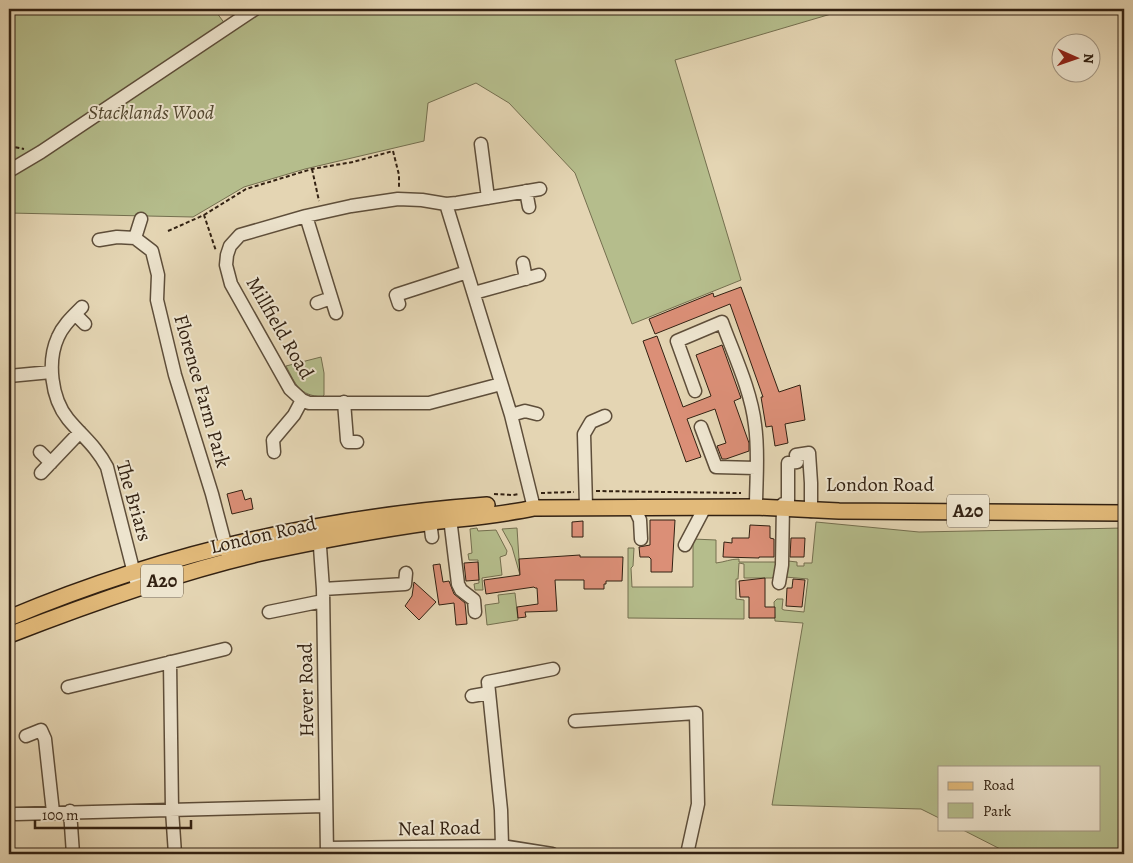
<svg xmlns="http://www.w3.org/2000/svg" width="1133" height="863" font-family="Alegreya,serif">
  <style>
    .green { fill: #b5bd8c; stroke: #746f4f }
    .building { fill: #db8f77; stroke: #322112 }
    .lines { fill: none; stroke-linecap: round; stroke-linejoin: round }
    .minor-casing { stroke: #5e4e3a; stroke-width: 15 }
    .major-casing { stroke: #322112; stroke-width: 18 }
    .path { stroke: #322112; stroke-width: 2; stroke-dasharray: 4 2.5; stroke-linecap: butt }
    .minor { stroke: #ede4ce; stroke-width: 12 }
    .major { stroke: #e2ba7a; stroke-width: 15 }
    .labels { text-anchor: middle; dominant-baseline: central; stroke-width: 4; stroke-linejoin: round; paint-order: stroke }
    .shield { fill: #ede4ce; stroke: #6a5c4a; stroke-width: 1 }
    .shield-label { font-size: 19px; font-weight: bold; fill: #322112 }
    .park-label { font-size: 20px; font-style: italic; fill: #534830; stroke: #ede4ce }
    .street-label { font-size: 20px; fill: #322112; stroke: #ede4ce }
  </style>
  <rect width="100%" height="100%" fill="#e4d5b3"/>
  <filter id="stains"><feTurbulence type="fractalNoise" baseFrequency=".004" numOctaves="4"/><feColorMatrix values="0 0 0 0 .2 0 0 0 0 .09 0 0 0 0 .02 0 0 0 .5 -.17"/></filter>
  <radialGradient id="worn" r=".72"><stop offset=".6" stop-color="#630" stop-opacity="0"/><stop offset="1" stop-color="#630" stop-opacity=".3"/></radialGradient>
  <path class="green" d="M9,9H214L228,28L252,9H848L675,60L741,280L632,324L575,173L509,103L476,83L428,103L424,141L305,169L244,187L193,217L9,213Z
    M321,357L324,373V395L322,397C299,395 296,385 286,366Z
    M816,522L919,532L1124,528V854H1087L1078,850L1063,854H1010L961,829H1099V767H939V818L921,809L772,805L803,623L775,621L774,602L777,599H783L782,609L784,610L804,612L808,579L785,577L787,557H788V561L797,562V566H804V563H812Z
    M477,528L478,531L496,530L507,551L506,555L500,557L502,575L482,578L483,590H475L474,584L479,583L478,560H469L468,554L472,553L470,529Z
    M517,528L520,575L512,547L502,529Z
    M693,539L716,540V563C725,562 730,559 739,559V562H778L774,576L772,578H744V564L739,563L738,579H736V599L744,600V619L628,618V548H634L633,566L631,568L632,587H693Z
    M515,593L518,620L487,625L485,605L499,603L498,595Z"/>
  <path class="building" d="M741,287L779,392L800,385L805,420L785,424L788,443L775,446L772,426L766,427L761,397H763L730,304L655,334L649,319L713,293L714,297Z
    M657,336L683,407L711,396L696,355L722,345L741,398L734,401L749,443V451L726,459H722L717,446L726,443L715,409L687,419L701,457L686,462L643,341Z
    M242,490L245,500L251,498L253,509L232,514L227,494Z
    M650,520H675L672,572H651V559L649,557H640L639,547L650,545Z
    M583,521V537H572V522Z
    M750,525L770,526V538L774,539V557H759V558L723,557L724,542L732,543V538H749Z
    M791,538H805L804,557H790Z
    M580,555V557H623L622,581H606V584H604V589H584V580H555L557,611L525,612L526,617L518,618L517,607L538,604L537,588H535L534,587L486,594L484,580L520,575L519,559Z
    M478,562L479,580L466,581L464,563Z
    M440,564L443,582L449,581L454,594L465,603L467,624L456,625L454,603L439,605L433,565Z
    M765,578V607H775V618H749V597H740L739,581Z
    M793,579L805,580L802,607L786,606L787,588H792Z
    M414,582L436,602L419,620L405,606L412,596Z"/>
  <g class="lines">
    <defs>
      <path id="minor" d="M481,144L488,198
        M9,171L41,152L255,9
        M526,191L529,207
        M446,204L511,415L534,508
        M306,216L336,313
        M135,238L141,219
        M99,240L117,237L135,238L152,251L158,275L157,300L175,375L212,494L228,555
        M523,263L526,279
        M474,293L539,275
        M317,303L331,298
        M399,304L396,295L467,272
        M82,307C73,316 63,325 58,337C47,361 51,398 68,419C82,436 96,446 107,467L136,581
        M75,314L85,324
        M9,376L51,372
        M501,384L429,403H309L302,400L290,389L231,284L226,265L227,255L230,246L240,235L306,216L351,206L398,199L422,200L446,204L457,203L540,189
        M695,391L677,341L722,322C734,355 751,390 755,425C759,452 756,480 756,507
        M344,402L347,440L348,442H357
        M511,415L525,411L537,414
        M701,427L716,467L756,468
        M40,452L51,463
        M274,452L273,440L294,415L302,400
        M41,473L80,432
        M586,506L584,434L591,422L605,416
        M634,507L640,520L641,539
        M788,509V463L797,462L796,455L809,453L811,483V511
        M449,510L458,584L461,590L474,600L475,612
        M429,514L432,537
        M319,533L323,589L327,854
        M685,545L705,507
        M779,583L782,565L783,504
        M323,589L405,584L406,573
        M269,612L323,601
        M170,662L172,810L175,854
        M68,687L225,649
        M472,696L489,693
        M575,721L696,713L698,804L687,854
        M26,736L41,730L45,739L53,812
        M70,811L73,854
        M16,814L326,806
        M502,846L501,810L488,682L553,669
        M327,848L502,846L552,854"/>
      <path id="major" d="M9,618C161,554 323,517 487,505
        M9,635C91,603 175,573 261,553C317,541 376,530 433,522C466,518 501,515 534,508L756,507L839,511L1124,513"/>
    </defs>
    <use href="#minor" class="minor-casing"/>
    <use href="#major" class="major-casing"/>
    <path class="path" d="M9,146L24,149
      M312,169L319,201
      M204,215L246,189L312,169L353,162L393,151L399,175V189
      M168,231L204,215L216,251
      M596,491L741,493
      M541,493L574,492
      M494,494L513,495L519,494"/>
    <use href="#minor" class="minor"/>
    <use href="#major" class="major"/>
  </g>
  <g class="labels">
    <g class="shield">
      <rect x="947" y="494.5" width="42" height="33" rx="4"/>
      <rect x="141" y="564.5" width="42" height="33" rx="4"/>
    </g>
    <g class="shield-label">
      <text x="968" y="511">A20</text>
      <text x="162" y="581">A20</text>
    </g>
    <g class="park-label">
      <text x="151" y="112">Stacklands Wood</text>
    </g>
    <g class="street-label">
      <text transform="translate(280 328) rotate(60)">Millfield Road</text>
      <text transform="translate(202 391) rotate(74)">Florence Farm Park</text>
      <text x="880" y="484">London Road</text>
      <text transform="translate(134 501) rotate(74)">The Briars</text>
      <text transform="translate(263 535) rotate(-13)">London Road</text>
      <text transform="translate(306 690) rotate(-91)">Hever Road</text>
      <text transform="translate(439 828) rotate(-1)">Neal Road</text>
    </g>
  </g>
  <rect width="1133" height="863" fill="none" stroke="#e4d5b3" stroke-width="30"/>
  <rect x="10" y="10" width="1113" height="843" fill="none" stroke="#322112" stroke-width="2.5"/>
  <rect x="15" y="15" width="1103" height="833" fill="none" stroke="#322112"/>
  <rect x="938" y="766" width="162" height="65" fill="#ede4ce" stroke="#a29683"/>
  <rect x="948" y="782" width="25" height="8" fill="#e2ba7a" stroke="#a29683"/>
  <text x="983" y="790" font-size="15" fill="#322112">Road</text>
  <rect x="948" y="803" width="25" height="15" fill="#b5bd8c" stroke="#a29683"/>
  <text x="983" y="816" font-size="15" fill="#322112">Park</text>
  <g transform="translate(1076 58) rotate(92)"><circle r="24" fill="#ede4ce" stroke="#a29683"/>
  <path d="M0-4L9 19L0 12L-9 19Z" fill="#8f2418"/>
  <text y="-8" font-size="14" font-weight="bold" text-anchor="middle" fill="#322112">N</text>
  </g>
  <path d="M35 820v8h156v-8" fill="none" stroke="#322112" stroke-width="2.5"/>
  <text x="42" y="820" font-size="15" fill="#322112" stroke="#ede4ce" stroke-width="4" paint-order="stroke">100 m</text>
  <rect width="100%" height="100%" filter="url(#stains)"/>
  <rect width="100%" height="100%" fill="url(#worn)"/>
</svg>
